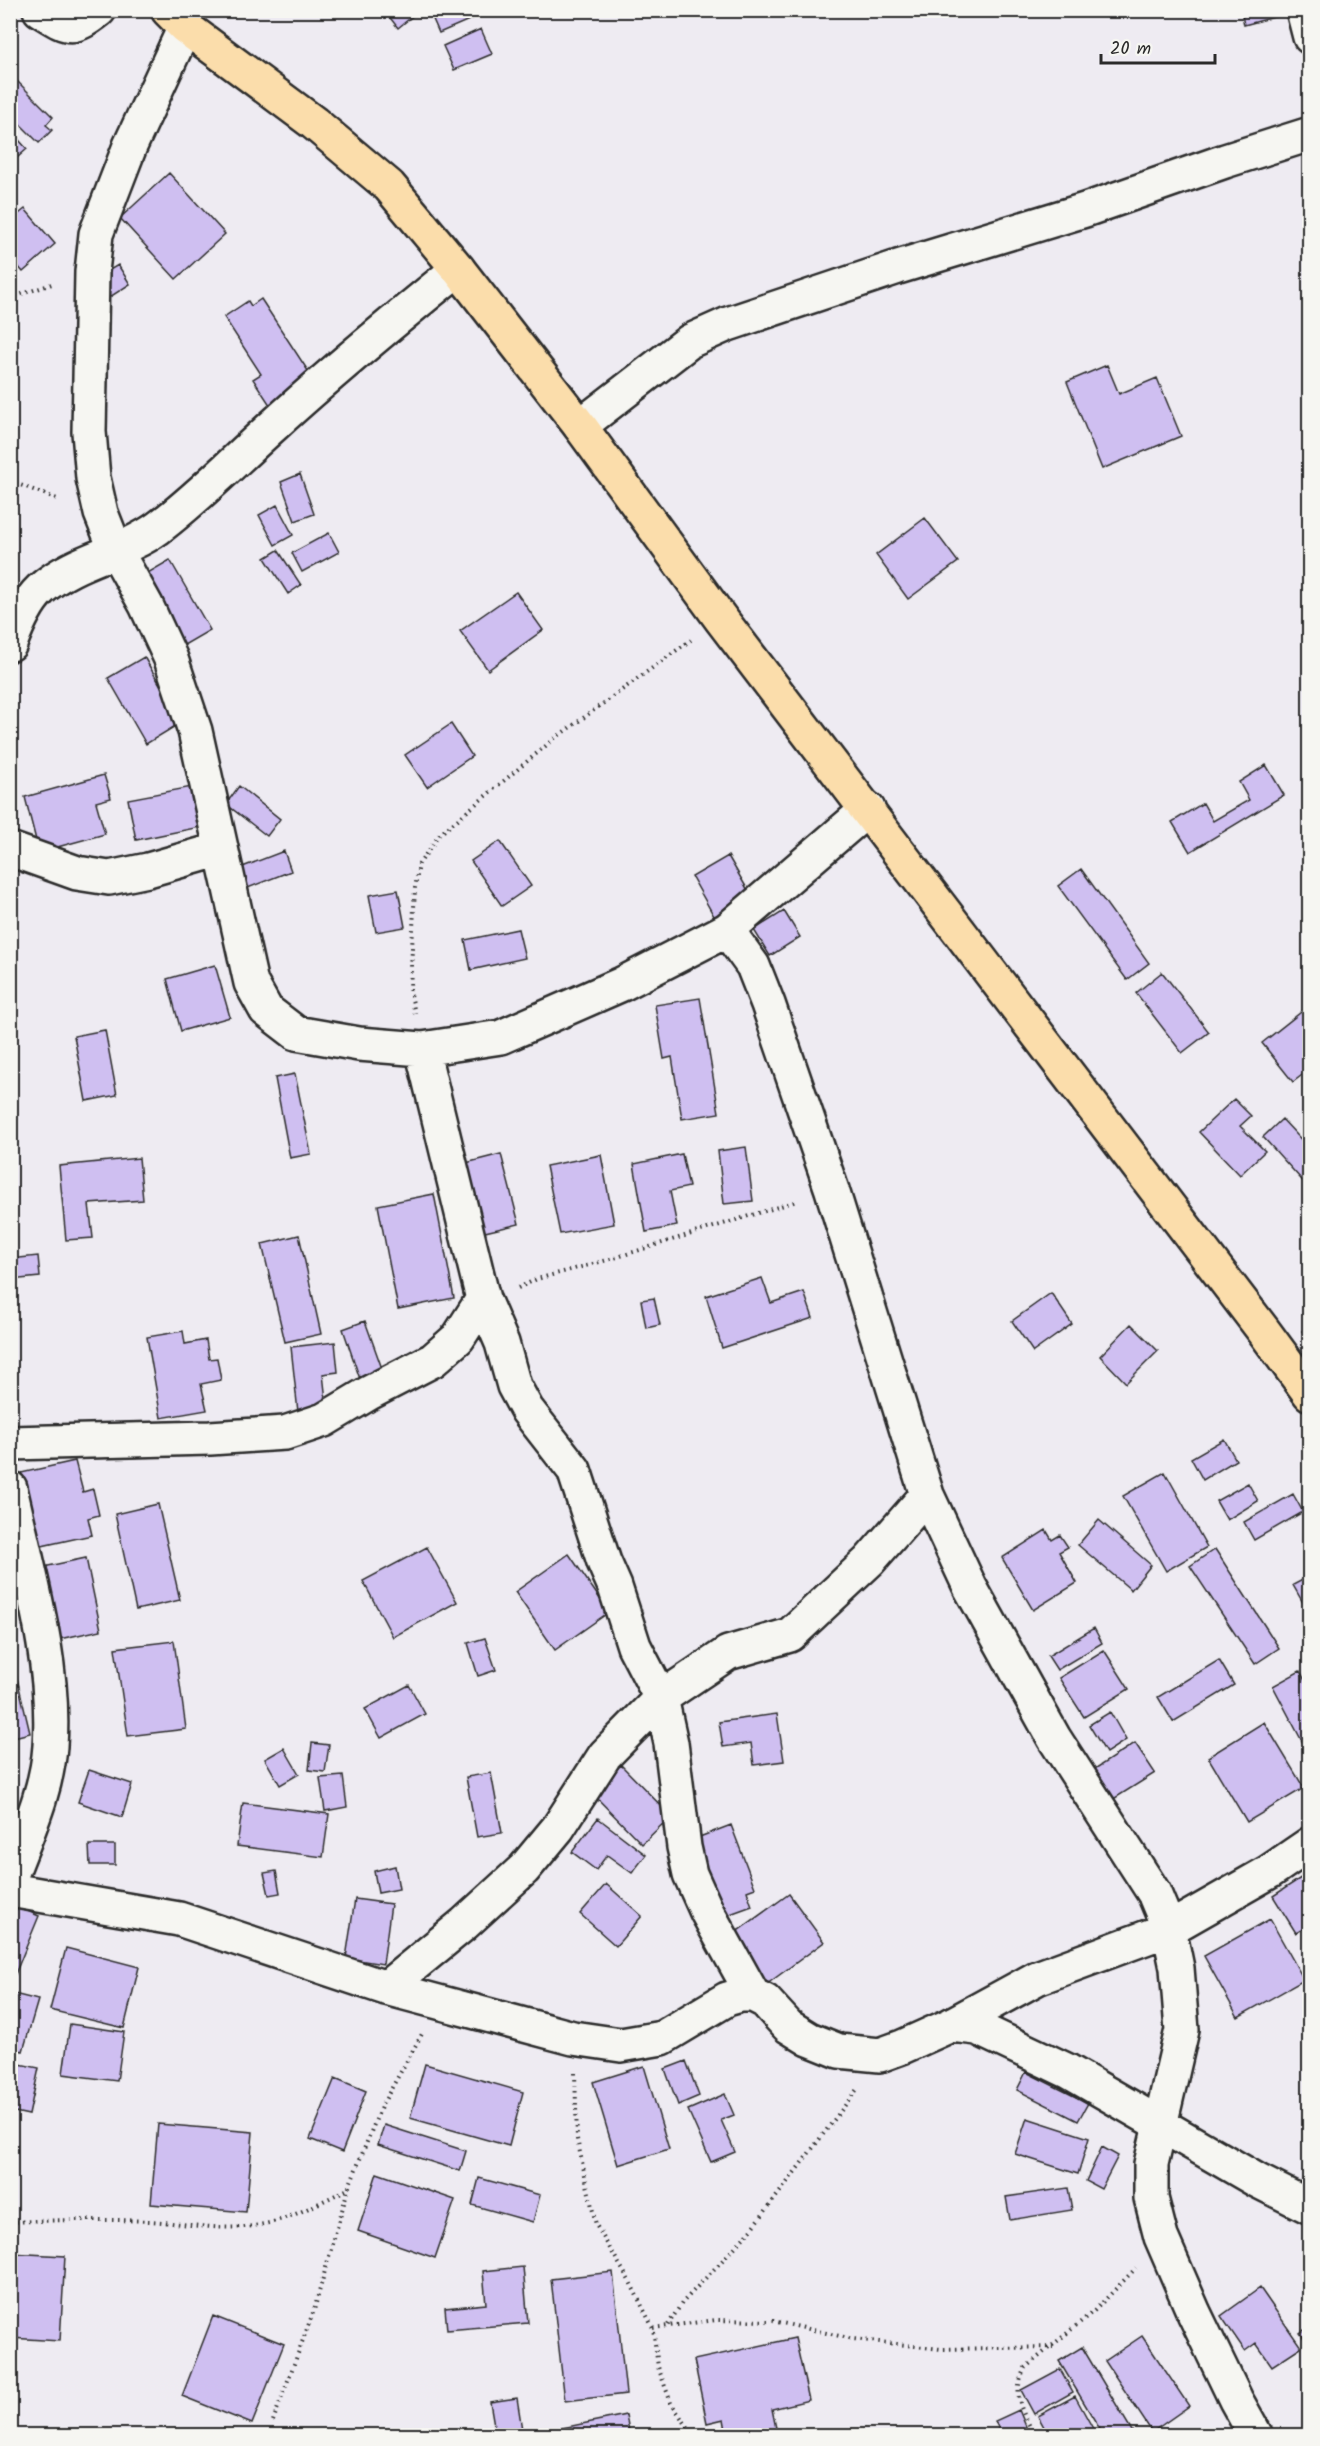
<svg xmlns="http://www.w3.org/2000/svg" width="1320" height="2446" font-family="Kalam,sans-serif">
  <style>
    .building { fill: #cfbff1; stroke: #2b2b2b; stroke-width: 1.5 }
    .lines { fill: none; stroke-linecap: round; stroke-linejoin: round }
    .minor-casing { stroke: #2b2b2b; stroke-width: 38 }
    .primary-casing { stroke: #2b2b2b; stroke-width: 38 }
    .path { stroke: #2b2b2b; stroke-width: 4; stroke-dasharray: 1.5 4.5; stroke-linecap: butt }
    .minor { stroke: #f6f6f2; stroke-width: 33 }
    .primary { stroke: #fbddab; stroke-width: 33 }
  </style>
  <rect width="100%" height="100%" fill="#eeebf2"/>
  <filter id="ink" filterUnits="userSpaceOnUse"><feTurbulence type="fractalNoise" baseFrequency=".0167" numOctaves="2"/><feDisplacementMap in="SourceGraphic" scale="12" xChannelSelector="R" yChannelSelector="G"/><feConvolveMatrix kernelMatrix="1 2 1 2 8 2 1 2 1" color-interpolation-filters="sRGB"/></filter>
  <g filter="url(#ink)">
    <path class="building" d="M384,10H420L398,28Z
      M429,10H490V11L439,33Z
      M1241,10H1285L1286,14L1244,25Z
      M481,29L492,54L454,70L443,46Z
      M16,80L53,117L46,125L52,130L39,143L10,114V86Z
      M10,130L27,149L10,164Z
      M169,173L225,234L176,279L120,218Z
      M25,209L55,244L23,272L10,257V221Z
      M118,265L130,284L110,297L98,277Z
      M261,299L314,380L272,408L253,379L261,374L224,317L248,301L251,306Z
      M1107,365L1119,394L1157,378L1181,436L1102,469L1067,382Z
      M300,474L314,514L295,521L281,482Z
      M277,505L293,535L275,545L259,515Z
      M925,518L958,562L908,599L876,555Z
      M329,533L339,552L302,572L292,553Z
      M278,550L301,585L288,594L265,558Z
      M170,560L210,630L179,648L139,578Z
      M516,592L543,630L488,670L460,631Z
      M144,657L182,722L146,744L108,678Z
      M451,724L472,756L427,787L405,755Z
      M1266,765L1284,795L1190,852L1172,822L1203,803L1213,821L1249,800L1239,782Z
      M104,775L111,798L96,802L105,834L39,852L25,797Z
      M197,786L205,826L136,840L128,799Z
      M239,786L280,819L267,836L226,804Z
      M500,841L531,886L502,906L471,861Z
      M284,851L291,871L240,891L232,871Z
      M728,856L756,904L719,925L692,877Z
      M1081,869L1149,963L1127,980L1058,886Z
      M398,890L405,927L376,932L369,895Z
      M784,911L800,937L770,956L754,930Z
      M518,929L525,958L471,970L465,940Z
      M215,965L230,1017L181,1031L167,979Z
      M1162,972L1209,1032L1182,1053L1136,993Z
      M700,998L719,1113L682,1119L672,1057L664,1059L655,1005Z
      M1310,1005V1069L1293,1082L1262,1043Z
      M105,1030L117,1095L86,1101L74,1036Z
      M295,1074L311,1154L290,1158L275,1078Z
      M1234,1099L1251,1116L1240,1126L1265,1151L1240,1175L1199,1132Z
      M1282,1119L1310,1149V1189L1263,1137Z
      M746,1147L753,1201L724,1204L718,1151Z
      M501,1154L519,1224L472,1235L454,1166Z
      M682,1154L689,1187L670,1191L677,1226L646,1232L634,1164Z
      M601,1155L614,1224L560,1234L546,1166Z
      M139,1158L143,1200L89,1204L93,1238L66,1240L59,1166Z
      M434,1194L454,1298L398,1309L378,1205Z
      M299,1235L321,1334L285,1342L262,1244Z
      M38,1256L40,1277L10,1280V1259Z
      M762,1278L771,1303L804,1292L813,1318L722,1348L706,1296Z
      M1051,1293L1072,1324L1033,1352L1012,1321Z
      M654,1298L660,1325L646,1328L641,1300Z
      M365,1321L385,1377L362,1385L343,1329Z
      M1131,1324L1158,1351L1126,1383L1100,1356Z
      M1310,1327V1344L1302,1331Z
      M183,1331L185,1344L206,1340L209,1359L217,1358L221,1380L201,1384L207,1410L161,1418L147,1337Z
      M335,1342L338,1372L323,1374L327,1409L298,1412L291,1347Z
      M1224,1439L1236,1460L1203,1480L1191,1458Z
      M75,1461L83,1492L93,1489L99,1515L88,1518L92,1535L37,1547L21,1473Z
      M1165,1472L1207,1547L1166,1571L1123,1496Z
      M1248,1483L1258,1501L1227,1520L1216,1501Z
      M1293,1494L1303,1512L1254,1540L1244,1522Z
      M158,1504L180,1600L136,1610L115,1514Z
      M1099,1520L1151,1565L1131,1590L1078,1545Z
      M1046,1530L1052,1540L1060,1535L1068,1547L1059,1552L1077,1583L1033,1610L1002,1558Z
      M427,1547L457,1602L393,1637L363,1581Z
      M1215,1549L1279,1648L1255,1664L1190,1566Z
      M569,1554L609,1612L555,1650L515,1592Z
      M86,1558L101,1630L50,1641L34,1569Z
      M1310,1576V1615L1293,1585Z
      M1094,1628L1102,1643L1057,1670L1048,1656Z
      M485,1638L496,1670L478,1676L468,1643Z
      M174,1641L186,1729L128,1736L115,1648Z
      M1104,1650L1129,1689L1084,1717L1059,1678Z
      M1219,1660L1234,1685L1173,1722L1158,1697Z
      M15,1670L30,1733L10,1738V1671Z
      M1300,1671L1310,1690V1739L1303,1743L1273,1686Z
      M409,1685L425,1714L381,1738L365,1709Z
      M1110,1712L1126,1740L1106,1753L1089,1725Z
      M777,1714L784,1761L754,1765L751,1743L723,1747L719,1722Z
      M1264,1722L1304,1788L1247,1822L1208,1757Z
      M312,1743L329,1745L325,1772L309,1770Z
      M1135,1743L1155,1773L1112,1800L1093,1770Z
      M284,1748L299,1774L280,1785L265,1759Z
      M621,1765L671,1816L642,1844L592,1793Z
      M89,1770L132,1784L122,1817L78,1802Z
      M491,1773L502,1833L477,1837L466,1777Z
      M343,1776L347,1807L325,1811L320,1778Z
      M243,1803L329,1814L323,1857L237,1846Z
      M598,1818L646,1855L632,1873L607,1855L596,1870L572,1852Z
      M731,1825L755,1888L747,1891L752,1906L719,1918L689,1841Z
      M89,1845H115V1865H90Z
      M395,1866L399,1889L378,1893L374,1871Z
      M276,1871L280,1893L269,1895L264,1873Z
      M1310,1872V1925L1296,1933L1273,1896Z
      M606,1884L642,1916L616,1946L580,1914Z
      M789,1894L824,1942L763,1987L728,1938Z
      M355,1899L391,1904L383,1964L346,1958Z
      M11,1904L39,1916L13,1979L10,1978Z
      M1270,1919L1304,1980L1238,2017L1204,1956Z
      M66,1948L139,1967L124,2028L50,2010Z
      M10,1993L38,2000L23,2051L10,2048Z
      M70,2024L124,2032L117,2081L63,2074Z
      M686,2061L699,2096L678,2105L665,2069Z
      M10,2062L39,2068L29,2115L10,2111Z
      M425,2064L523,2092L509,2146L410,2118Z
      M644,2066L669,2149L618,2165L593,2082Z
      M1026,2072L1088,2103L1078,2121L1017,2090Z
      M335,2078L366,2091L342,2152L310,2139Z
      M725,2094L734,2115L721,2120L735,2152L711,2162L688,2110Z
      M1027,2118L1089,2138L1078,2174L1015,2154Z
      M158,2124L253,2132L246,2212L151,2204Z
      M384,2125L466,2151L460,2171L378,2145Z
      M1102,2147L1118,2156L1101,2189L1086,2181Z
      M377,2173L455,2200L435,2258L358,2231Z
      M479,2178L540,2195L533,2222L472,2205Z
      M1068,2188L1072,2210L1010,2220L1006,2197Z
      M10,2253L65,2256L60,2341L10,2338Z
      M523,2267L528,2323L447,2330L445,2308L486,2304L483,2271Z
      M613,2272L626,2394L565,2401L551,2279Z
      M1260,2288L1301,2347L1272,2366L1256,2343L1245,2351L1221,2316Z
      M213,2316L284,2344L252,2424L182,2396Z
      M1310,2326V2346L1300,2333Z
      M1142,2336L1189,2406L1152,2432L1105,2361Z
      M795,2338L809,2400L772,2409L777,2433L767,2436H727L724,2419L707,2423L694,2360Z
      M1082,2347L1135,2436H1104L1059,2361Z
      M1060,2369L1073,2392L1034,2414L1021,2390Z
      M1075,2396L1097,2436H1049L1038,2416Z
      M517,2398L523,2436H481L480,2433L495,2431L490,2402Z
      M1019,2410L1030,2436H1002L995,2421Z
      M626,2415L630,2436H553L552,2430Z"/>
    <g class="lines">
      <defs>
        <path id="minor" d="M40,10C68,27 71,32 99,10
          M1303,10L1310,37
          M185,27L130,146L96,234L92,272L89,432L93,478L101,513L116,551L146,605L171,659L195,731L251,983L266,1010L296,1033L359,1044L422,1049L501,1037L622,984L727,930L868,809
          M580,426L690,341L728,324L898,267L1085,210L1225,161L1310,134
          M10,644C17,625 26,603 41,589C75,559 122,554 158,528C199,497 235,460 274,425C333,371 395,320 458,269
          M10,849L77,873L109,878L148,870L221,849
          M727,930L753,966L768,1004L832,1190L927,1495L970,1587L1054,1738L1154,1893L1169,1929L1177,1968L1182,2030L1151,2164V2198L1161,2237L1194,2313L1236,2400L1256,2436
          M483,1299L502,1343L514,1386L527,1410L574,1470L604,1562L615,1587L634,1646L661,1698L671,1743L684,1847L690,1874L707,1912L753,1995
          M10,1443L210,1438L285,1433L324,1420L369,1393L433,1360L458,1338L483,1299L422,1049
          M10,1488C28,1571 56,1661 50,1746C47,1791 26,1835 10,1878
          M10,1890L179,1919L386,1988L573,2038L621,2045L662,2038L727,1999L741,1995H753L765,2001L788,2026L809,2039L839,2051L880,2055L902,2047L951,2025L977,2028L1068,2071L1258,2181L1310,2207
          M386,1988L464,1924L524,1869L558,1828L605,1755L661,1698L728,1653L790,1635L869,1561L927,1495
          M951,2025L1037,1978L1169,1929L1269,1872L1310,1844"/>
        <path id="primary" d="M168,10L185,27L314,123L389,186L458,269L580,426L721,619L1263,1330L1310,1394"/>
      </defs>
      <use href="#minor" class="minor-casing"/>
      <use href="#primary" class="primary-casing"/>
      <path class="path" d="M10,298L55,283
        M10,481L60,500
        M415,1014L410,989L415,888L419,864L440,834L554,739L691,640
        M518,1288L537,1279L611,1259L797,1201
        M575,2073L577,2139L596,2225L630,2282L653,2328L658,2367L671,2403L694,2436
        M10,2222C56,2220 103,2219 149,2221C185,2223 223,2232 259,2225C290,2220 320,2202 348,2189
        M668,2325L682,2303L752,2229L858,2088
        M653,2328L716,2320L773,2321L853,2339L941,2349L1053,2347
        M273,2421L314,2310L348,2189L381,2107L422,2034
        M1035,2436C1022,2411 1011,2395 1025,2368L1095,2310L1136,2268"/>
      <use href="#minor" class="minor"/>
      <use href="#primary" class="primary"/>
    </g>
  </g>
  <rect width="1320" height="2446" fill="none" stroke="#f6f6f2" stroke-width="36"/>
  <rect x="18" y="18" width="1284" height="2410" fill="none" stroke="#2b2b2b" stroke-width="2" filter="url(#ink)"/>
  <path d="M1101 54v9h114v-9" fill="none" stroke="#2b2b2b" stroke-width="3"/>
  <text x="1110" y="54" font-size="18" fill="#2b2b2b" stroke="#f6f6f2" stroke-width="4.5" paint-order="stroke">20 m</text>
</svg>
